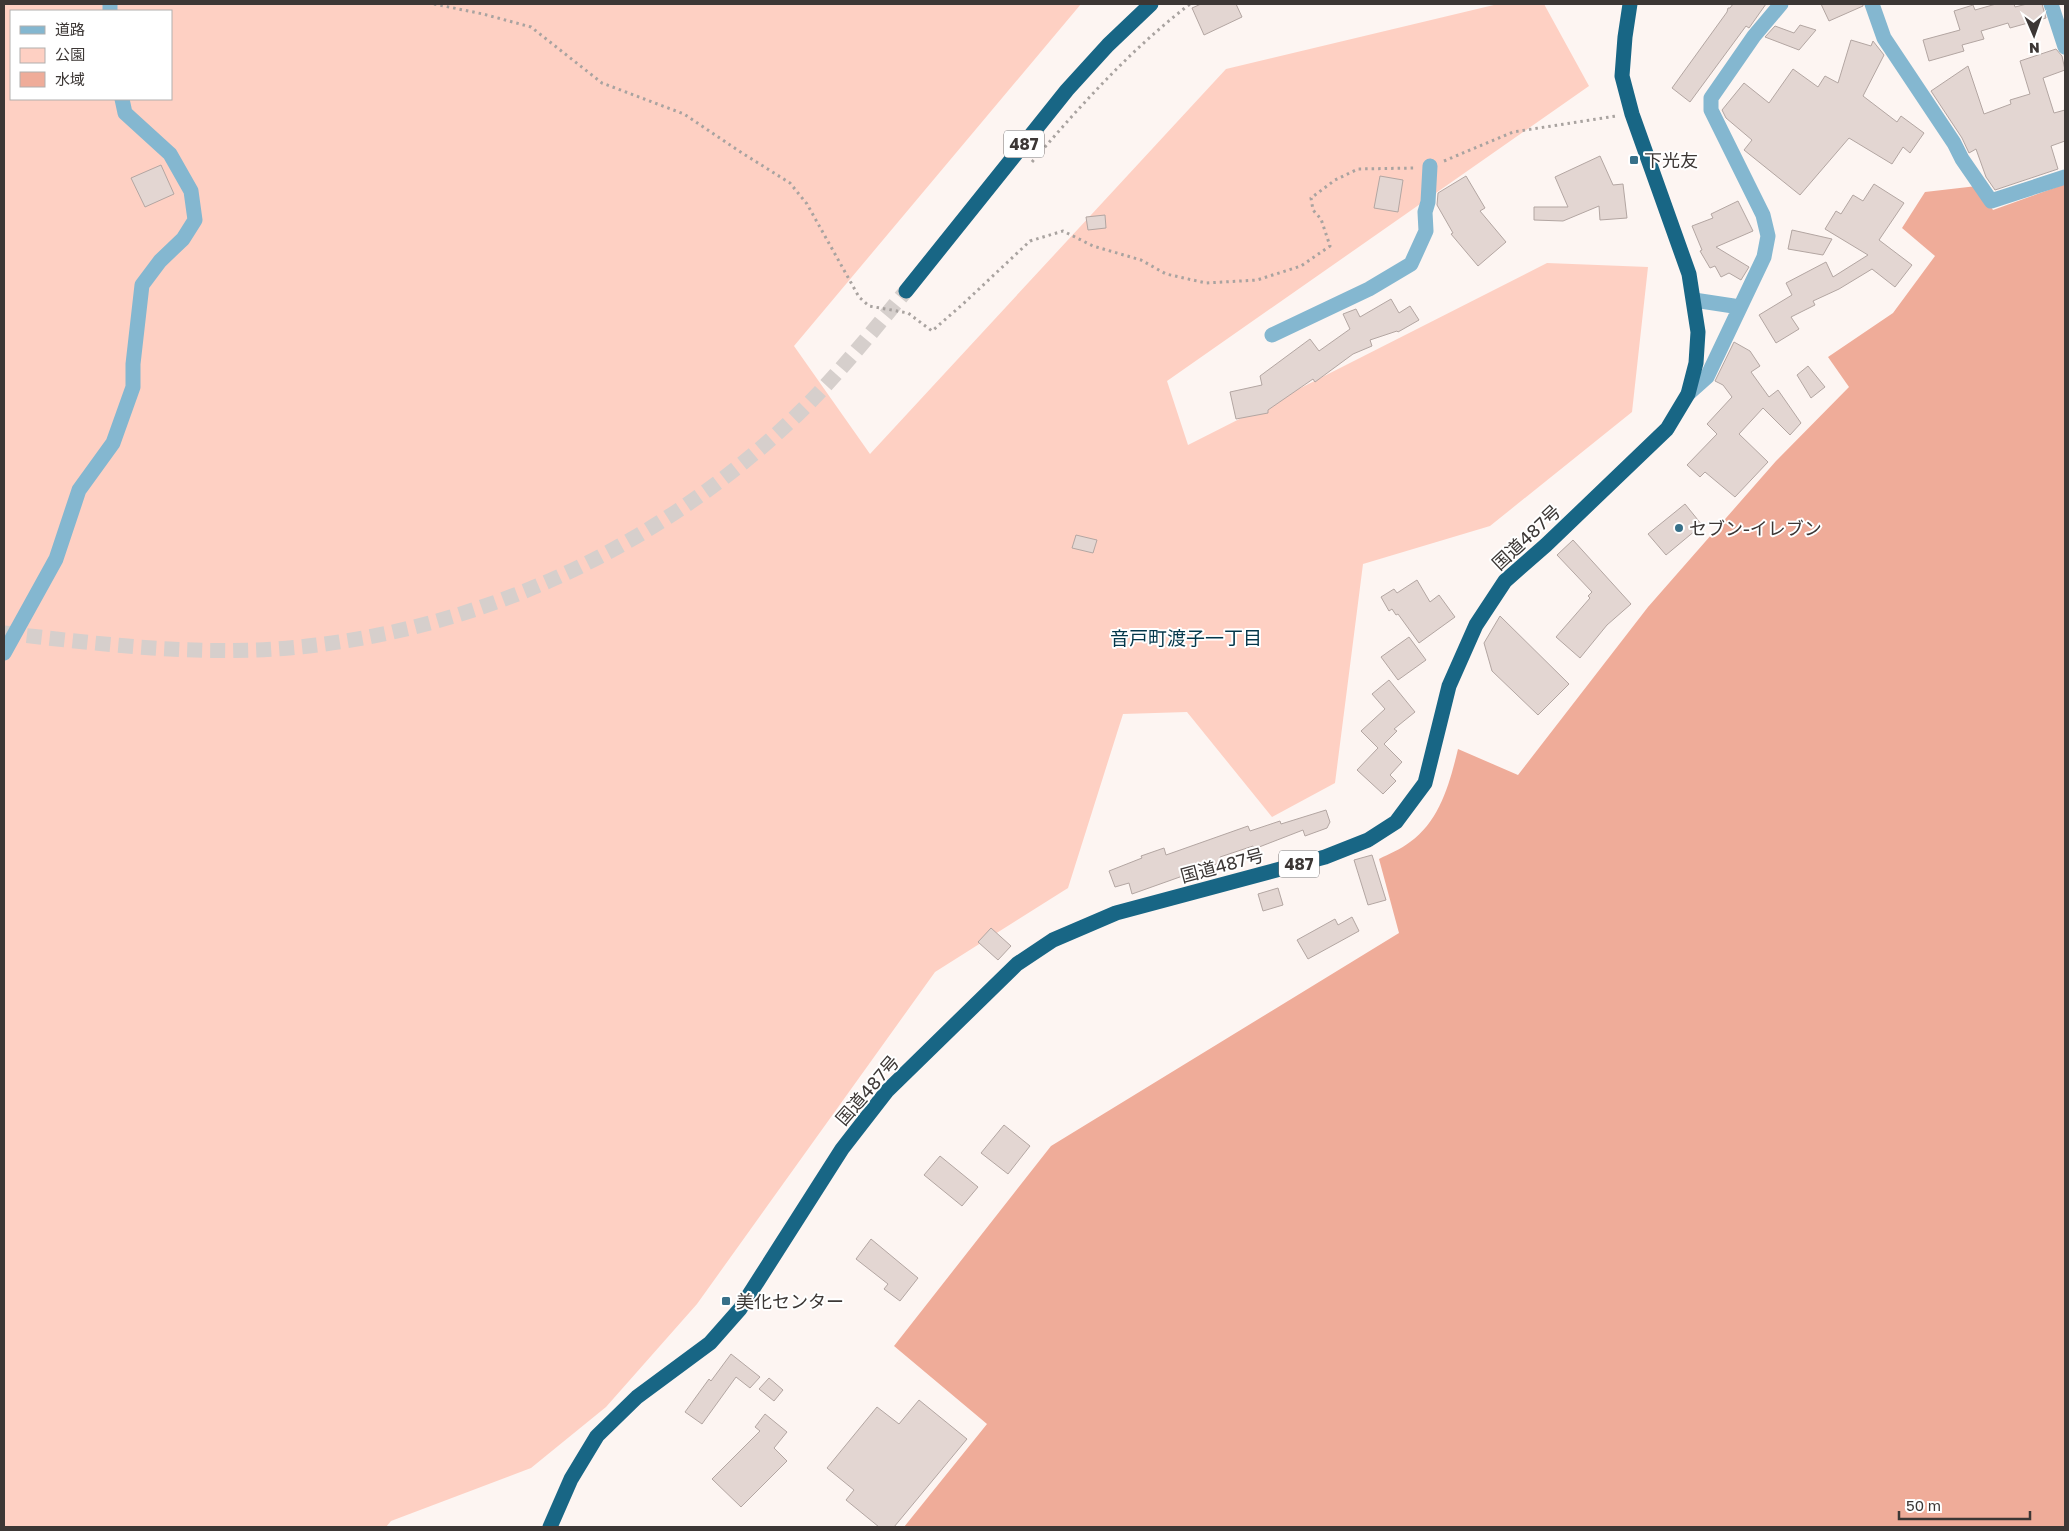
<svg xmlns="http://www.w3.org/2000/svg" width="2069" height="1531" font-family="'Golos Text','Noto Sans JP',sans-serif">
  <style>
    .green { fill: #fed0c3; fill-rule: evenodd }
    .water { fill: #efac99 }
    .building { fill: #e3d6d2; stroke: #b3a6a2 }
    .lines { fill: none; stroke-linecap: round; stroke-linejoin: round }
    .highway-tunnel { stroke: #d6cfcc; stroke-width: 15; stroke-dasharray: 15 8; stroke-linecap: butt }
    .path { stroke: #a9a3a0; stroke-width: 3; stroke-dasharray: 2.5 4; stroke-linecap: butt }
    .minor { stroke: #84b7d0; stroke-width: 15 }
    .highway { stroke: #186685; stroke-width: 15 }
    .poi-dot { fill: #377089; stroke: #fff; stroke-width: 2 }
    .labels { text-anchor: middle; dominant-baseline: central; stroke-width: 4; stroke-linejoin: round; paint-order: stroke }
    .shield { fill: #fff; stroke: #767372; stroke-width: 1 }
    .shield-label { font-size: 16px; font-weight: bold; fill: #3c3735 }
    .poi-label { font-size: 18px; fill: #3c3735; stroke: #fff; text-anchor: start }
    .street-label { font-size: 18px; fill: #3c3735; stroke: #fff }
    .neighbourhood-label { font-size: 19px; fill: #04374a; stroke: #fff }
  </style>
  <rect width="100%" height="100%" fill="#fdf5f2"/>
  <path class="green" d="M4,4H1081L794,346L870,454L1226,69L1498,4H1544L1589,86L1167,381L1188,445L1547,263L1648,267L1632,412L1490,526L1363,564L1335,783L1272,817L1187,712L1123,714L1068,888L935,972L697,1304L606,1407L531,1468L391,1521L386,1527H4ZM11,11H171V99H11Z"/>
  <path class="water" d="M2065,184V1527H904L987,1424L894,1346L1051,1146L1399,933L1379,859C1389,854 1401,849 1410,842C1440,821 1450,782 1458,749L1518,775L1648,607L1776,461L1849,387L1828,357L1893,313L1935,256L1902,228L1925,192L1977,186L1993,210Z"/>
  <path class="building" d="M1201,4H1236L1242,17L1204,35L1192,8Z
    M1733,4H1766L1749,28L1746,26L1690,102L1672,88L1727,12L1728,8H1730Z
    M1821,4H1863V6L1829,21Z
    M1996,4H2014L2015,7L2027,4H2042L2046,18L2010,28L2008,23L1981,31L1984,39L1962,45L1964,51L1929,61L1923,40L1960,30L1954,11L1973,5L1975,10Z
    M1800,25L1816,30L1799,50L1765,37L1775,26L1794,33Z
    M1851,40L1871,46L1873,41L1884,55L1863,96L1897,122L1901,116L1924,133L1910,153L1903,147L1892,164L1849,138L1800,195L1744,150L1752,140L1726,118L1722,110L1744,83L1769,103L1793,69L1818,87L1825,76L1838,83Z
    M2056,49L2062,56L2065,70L2043,78L2054,113L2065,110V141L2051,146L2058,169L1995,190L1986,177L1976,149L1969,153L1962,138L1931,91L1968,66L1984,114L2011,104L2010,100L2030,94L2020,61Z
    M1600,156L1613,185L1623,184L1627,218L1600,220L1599,206L1563,221L1534,220V207H1568L1555,177Z
    M161,165L174,194L145,207L131,178Z
    M1380,176L1403,180L1398,212L1374,208Z
    M1466,176L1485,208L1480,211L1506,242L1478,266L1451,234L1453,233L1437,205L1438,193Z
    M1874,184L1904,203L1879,240L1912,265L1895,287L1872,269L1839,289L1813,301L1815,305L1791,317L1799,329L1776,343L1759,315L1792,295L1786,283L1826,262L1833,277L1868,255L1825,229L1836,211L1841,214L1853,195L1863,201Z
    M1738,201L1753,231L1716,247L1749,267L1741,280L1729,273L1721,277L1715,266L1710,268L1700,251L1702,250L1692,226L1713,218L1711,214Z
    M1105,215L1106,228L1088,230L1086,217Z
    M1792,230L1832,239L1823,255L1788,249Z
    M1391,299L1399,313L1410,306L1419,320L1398,332L1397,331L1370,340L1372,346L1353,354L1315,382L1313,379L1268,410V413L1236,419L1230,392L1262,385L1260,376L1310,339L1319,351L1350,329L1343,314L1356,309L1360,317Z
    M1734,342L1750,351L1760,366L1751,372L1769,397L1778,390L1801,423L1790,435L1763,408L1739,434L1768,462L1735,497L1705,472L1700,477L1687,465L1717,434L1707,424L1732,397L1723,385L1715,381Z
    M1808,366L1825,387L1811,398L1797,375Z
    M1685,504L1702,525L1666,555L1648,534Z
    M1076,535L1097,540L1093,553L1072,548Z
    M1573,540L1631,604L1607,625L1580,658L1556,637L1590,598L1588,596L1592,592L1557,555Z
    M1417,580L1430,602L1439,595L1455,617L1419,643L1398,614L1396,615L1392,609L1389,611L1381,597L1394,589L1397,593Z
    M1500,616L1569,684L1538,715L1492,671L1484,643Z
    M1409,637L1426,660L1398,680L1381,657Z
    M1389,680L1415,712L1394,729L1397,731L1384,744L1402,762L1390,775L1396,781L1383,794L1357,770L1378,748L1361,731L1385,709L1372,694Z
    M1326,810L1330,822L1327,828L1305,836L1303,830L1254,849L1253,846L1220,857L1222,862L1132,894L1129,883L1115,887L1109,871L1142,858L1141,856L1164,848L1166,855L1248,826L1250,831L1280,821L1281,824Z
    M1372,855L1386,900L1368,905L1354,860Z
    M1278,888L1283,905L1263,911L1258,894Z
    M1352,917L1359,931L1308,959L1297,940L1335,919L1338,925Z
    M991,928L1011,946L998,960L978,942Z
    M1004,1125L1030,1146L1008,1174L981,1153Z
    M940,1156L978,1187L962,1206L924,1175Z
    M871,1239L918,1278L900,1301L884,1289L888,1284L856,1259Z
    M731,1354L760,1377L750,1388L736,1377L702,1424L685,1412L709,1379L711,1381Z
    M769,1378L783,1390L774,1401L759,1389Z
    M919,1400L967,1439L894,1527H879L846,1500L854,1490L827,1468L877,1407L899,1424Z
    M765,1414L787,1432L774,1448L787,1461L741,1507L712,1479L760,1431L755,1427Z"/>
  <g class="lines">
    <path class="highway-tunnel" d="M4,633C93,643 184,655 275,649C469,636 659,549 798,414C837,376 871,333 906,291"/>
    <path class="path" d="M434,4L483,14L531,27L602,83L684,114L739,151L790,183L807,204L859,297L869,306L908,313L932,331L963,304L1030,241L1063,231L1093,246L1141,260L1166,274L1206,283L1257,280L1301,266L1330,246L1321,219L1313,210L1311,198L1335,180L1358,169L1414,168
      M1444,161L1513,132L1616,116
      M1032,162C1081,105 1130,50 1190,4"/>
    <path class="minor" d="M110,4V11
      M1872,4L1884,38L1954,143L1962,159L1991,201L2065,177
      M2051,4L2065,47
      M1694,300L1740,307
      M1272,335L1369,289L1411,264L1426,231L1425,212L1428,202L1430,166
      M1688,394L1707,377L1764,257L1768,236L1763,215L1711,110V98L1754,36L1781,4
      M4,653L56,559L79,490L113,443L133,387V364L142,285L160,261L183,239L195,220L191,191L170,154L125,113L122,99"/>
    <path class="highway" d="M906,291L1067,90L1108,45L1151,4
      M550,1527L571,1479L597,1436L637,1397L710,1343L740,1309L842,1149L887,1091L1017,964L1053,940L1116,913L1325,857L1368,840L1396,822L1425,783L1449,686L1476,625L1505,581L1546,545L1667,429L1688,394L1696,363L1698,332L1689,274L1632,114L1622,76L1625,37L1630,4"/>
  </g>
  <g class="poi-dot">
    <rect x="1629" y="155" width="10" height="10" rx="2.5"/>
    <circle cx="1679" cy="528" r="5"/>
    <rect x="721" y="1296" width="10" height="10" rx="2.5"/>
  </g>
  <g class="labels">
    <g class="shield">
      <rect x="1004" y="130.5" width="40" height="27" rx="4"/>
      <rect x="1279" y="850.5" width="40" height="27" rx="4"/>
    </g>
    <g class="shield-label">
      <text x="1024" y="144">487</text>
      <text x="1299" y="864">487</text>
    </g>
    <g class="poi-label">
      <text x="1644" y="160">下光友</text>
      <text x="1689" y="528">セブン-イレブン</text>
      <text x="736" y="1301">美化センター</text>
    </g>
    <g class="street-label">
      <text transform="translate(1526 537) rotate(-43)">国道487号</text>
      <text transform="translate(1222 865) rotate(-15)">国道487号</text>
      <text transform="translate(867 1090) rotate(-49)">国道487号</text>
    </g>
    <g class="neighbourhood-label">
      <text x="1186" y="637">音戸町渡子一丁目</text>
    </g>
  </g>
  <rect width="2069" height="1531" fill="none" stroke="#3c3735" stroke-width="10"/>
  <rect x="10" y="10" width="162" height="90" fill="#ffffff" stroke="#b1afae"/>
  <rect x="20" y="26" width="25" height="8" fill="#84b7d0" stroke="#b1afae"/>
  <text x="55" y="35" font-size="15" fill="#3c3735">道路</text>
  <rect x="20" y="48" width="25" height="15" fill="#fed0c3" stroke="#b1afae"/>
  <text x="55" y="60" font-size="15" fill="#3c3735">公園</text>
  <rect x="20" y="72" width="25" height="15" fill="#efac99" stroke="#b1afae"/>
  <text x="55" y="85" font-size="15" fill="#3c3735">水域</text>
  <g transform="translate(2034 35) rotate(178)" stroke="#ffffff" stroke-width="4" paint-order="stroke">
  <path d="M0-4L9 19L0 12L-9 19Z" fill="#3c3735"/>
  <text y="-8" font-size="14" font-weight="bold" text-anchor="middle" fill="#3c3735">N</text>
  </g>
  <path d="M1899 1511v8h131v-8" fill="none" stroke="#3c3735" stroke-width="2.5"/>
  <text x="1906" y="1511" font-size="15" fill="#3c3735" stroke="#ffffff" stroke-width="4" paint-order="stroke">50 m</text>
</svg>
